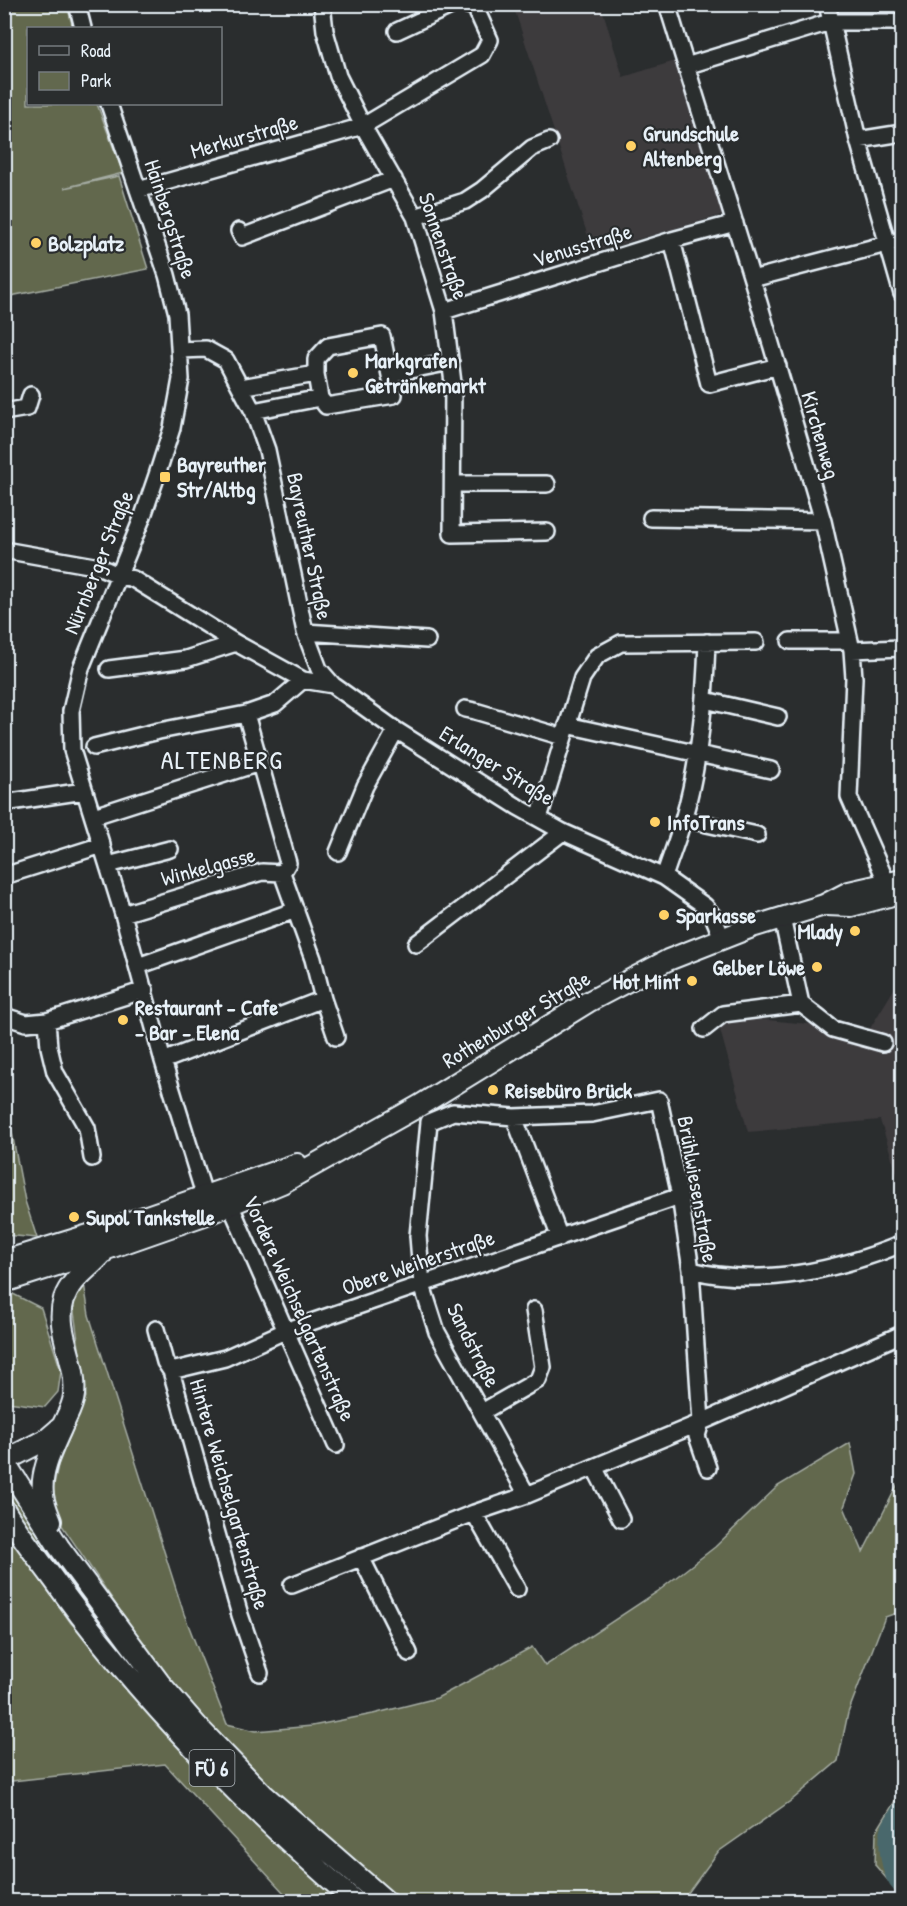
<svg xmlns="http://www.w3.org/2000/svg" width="907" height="1906" font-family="'Patrick Hand',sans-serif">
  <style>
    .built { fill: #3d3a3d }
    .green { fill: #62684e; stroke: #a5aca3; stroke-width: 1.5 }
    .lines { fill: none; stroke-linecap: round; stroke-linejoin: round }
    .river { stroke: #4a686c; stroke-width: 20 }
    .minor-casing { stroke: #e8f1f8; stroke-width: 20 }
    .major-casing { stroke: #e8f1f8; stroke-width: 24 }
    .minor { stroke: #2a2d2e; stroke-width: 15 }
    .major { stroke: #2a2d2e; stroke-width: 20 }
    .poi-dot { fill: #ffd166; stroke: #2a2d2e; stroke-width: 2 }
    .labels { text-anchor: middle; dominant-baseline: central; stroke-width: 4.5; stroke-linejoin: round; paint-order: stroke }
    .shield { fill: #2a2d2e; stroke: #afb6bb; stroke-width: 1.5 }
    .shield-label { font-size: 21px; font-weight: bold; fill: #e8f1f8 }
    .poi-label { font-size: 22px; font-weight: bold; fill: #e8f1f8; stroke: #2a2d2e; text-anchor: start }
    .street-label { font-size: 22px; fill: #e8f1f8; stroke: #2a2d2e }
    .quarter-label { font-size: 26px; letter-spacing: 1.5px; fill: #e8f1f8; stroke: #2a2d2e }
  </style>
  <rect width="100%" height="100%" fill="#2a2d2e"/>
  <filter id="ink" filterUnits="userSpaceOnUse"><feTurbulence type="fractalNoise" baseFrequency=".0167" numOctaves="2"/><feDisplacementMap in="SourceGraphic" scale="12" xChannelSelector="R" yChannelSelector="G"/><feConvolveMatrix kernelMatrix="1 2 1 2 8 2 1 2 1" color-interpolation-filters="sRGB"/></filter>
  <g filter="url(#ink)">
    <path class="built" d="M513,5H601L623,77L675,61L725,214L593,252Z
      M902,976V1190L880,1120L748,1132L716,1015L869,1030Z"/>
    <path class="green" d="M4,5H67L73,28H28V104H97L123,173L64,188L119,176L148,269L5,297Z
      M5,1112H8L25,1201L37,1238L5,1235Z
      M84,1283L89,1315L184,1614L227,1724L256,1731L312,1726L373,1714L437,1698L532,1647L545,1666L657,1592L715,1547L778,1486L850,1443L856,1474L844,1507L863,1552L902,1476V1611L885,1617L848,1713L838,1761L792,1800L718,1852L682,1901H396L277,1797L170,1684L61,1524L51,1499L58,1465L86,1397L73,1305Z
      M13,1294L41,1308L61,1371L58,1392L45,1407L8,1402L5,1399V1296Z
      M4,1475L87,1597L376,1901H365L161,1706L48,1559L5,1494Z
      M4,1529L71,1623L346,1901H286L285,1894L165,1764L12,1781L5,1786Z
      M902,1790V1897L875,1865L876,1832Z"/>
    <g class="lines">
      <path class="river" d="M902,1810C899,1816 895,1821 892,1827C886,1842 891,1874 902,1885"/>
      <defs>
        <path id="minor" d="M77,4L83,28
          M322,4L325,31L338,76L363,126L415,217L444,311L453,383L452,534L547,532
          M667,4L752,279L823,521L852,650L854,678L849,797L887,883
          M827,4L858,140L902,294
          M397,31L455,4
          M686,66L830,22H902
          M109,104L167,275L177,314L181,379L172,428L157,475L143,516L81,668L71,711L72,750L123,914L163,1061L207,1204
          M858,140L902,133
          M138,190L363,126L482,55L490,40L475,7L464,4
          M415,217L465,201L482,190L532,148L549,141
          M239,231L242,237L394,179
          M672,240L709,384L778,366
          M752,279L902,240
          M444,311L672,240L735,223
          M181,350L206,349L226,360L253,411L267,450L305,632L319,669L333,685
          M316,374V359L328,346L382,336L394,395L326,406L320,398
          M390,374L451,362
          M241,387L316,374L320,398L253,411
          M4,412L27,408L31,395
          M453,484H547
          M651,518L823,521
          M4,550L100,567L118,575L133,579L236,643L303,680L333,685L396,730L518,807L563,832L664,877L705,906L713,916L722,938
          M305,632L427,640
          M790,641H850
          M852,650L902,648
          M109,669L186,659L236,643
          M705,700L778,717
          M465,709L475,711L563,737
          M246,714L288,863L282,873
          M567,725L771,770
          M94,747L159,731L246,714L275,704L303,680
          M4,803L84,791
          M94,816L259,763
          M539,818L582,678L597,656L621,643L756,642
          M684,819L757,835
          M338,852L365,786L396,730
          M108,865L170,849
          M4,876L102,845
          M664,877C670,858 678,839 683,820C700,762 705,701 707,642
          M123,914L262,872L282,873L313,959L323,999L163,1061
          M782,918L801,1004L833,1029L883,1043
          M416,944L563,832
          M138,966L296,910
          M323,999L336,1037
          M4,1016L26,1023L47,1021
          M704,1029L723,1014L801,1004
          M514,1117L560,1238
          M92,1158L87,1128L55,1072L49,1047L47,1021L145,990
          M226,1195L336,1445
          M691,1270C760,1288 838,1270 902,1244
          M156,1329L165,1362L171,1371L240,1615L260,1673
          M171,1371L225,1358L285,1331L680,1196
          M482,1412L538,1380L543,1367L534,1310
          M594,1467L621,1519
          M527,1495L437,1332L422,1285L418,1236L429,1122L453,1112L514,1117L592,1114L659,1100L680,1196L691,1270L701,1422L697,1436L708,1468
          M474,1513L517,1589
          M361,1557L409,1653
          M292,1585L474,1513L527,1495L697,1424L902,1334"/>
        <path id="major" d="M827,905L851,906L889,896
          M4,1261L118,1226L297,1164
          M4,1282L107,1249L210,1213L282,1183L419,1106L588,1002L668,960L752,927L824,905L849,892L902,880
          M4,1461L59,1547L159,1682L199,1728L263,1794L387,1902
          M4,1461L47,1439L61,1427
          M4,1509C21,1538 43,1564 62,1591C147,1707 247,1808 356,1902
          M51,1521C48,1513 44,1504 43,1495C40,1472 52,1449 61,1429C66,1417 73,1407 74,1395C78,1362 54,1331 64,1299C71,1279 89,1269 102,1254"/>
      </defs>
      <use href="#minor" class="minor-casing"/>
      <use href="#major" class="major-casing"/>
      <use href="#minor" class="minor"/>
      <use href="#major" class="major"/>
    </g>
  </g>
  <g class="poi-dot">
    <circle cx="631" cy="146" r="6"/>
    <circle cx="36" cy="243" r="6"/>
    <circle cx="353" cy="373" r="6"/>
    <rect x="159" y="471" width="12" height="12" rx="3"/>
    <circle cx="655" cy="822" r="6"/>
    <circle cx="664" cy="915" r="6"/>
    <circle cx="855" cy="931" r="6"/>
    <circle cx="817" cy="967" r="6"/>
    <circle cx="692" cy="981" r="6"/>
    <circle cx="123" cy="1020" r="6"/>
    <circle cx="493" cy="1090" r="6"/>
    <circle cx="74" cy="1217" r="6"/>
  </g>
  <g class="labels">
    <rect class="shield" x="189.5" y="1750" width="45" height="36" rx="4.5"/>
    <g class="shield-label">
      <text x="212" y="1768">FÜ 6</text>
    </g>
    <g class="poi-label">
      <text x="643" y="133">Grundschule<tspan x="643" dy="25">Altenberg</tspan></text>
      <text x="48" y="243">Bolzplatz</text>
      <text x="365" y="360">Markgrafen<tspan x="365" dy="25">Getränkemarkt</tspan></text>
      <text x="177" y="464">Bayreuther<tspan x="177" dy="25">Str/Altbg</tspan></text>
      <text x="667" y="822">InfoTrans</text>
      <text x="676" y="915">Sparkasse</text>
      <text x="843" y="931" text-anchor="end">Mlady</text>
      <text x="805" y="967" text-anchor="end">Gelber Löwe</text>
      <text x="680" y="981" text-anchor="end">Hot Mint</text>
      <text x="135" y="1007">Restaurant - Cafe<tspan x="135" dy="25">- Bar - Elena</tspan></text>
      <text x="505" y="1090">Reisebüro Brück</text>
      <text x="86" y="1217">Supol Tankstelle</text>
    </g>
    <g class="street-label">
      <text transform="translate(244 136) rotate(-16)">Merkurstraße</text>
      <text transform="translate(171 219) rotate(72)">Hainbergstraße</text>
      <text transform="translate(582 245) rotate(-17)">Venusstraße</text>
      <text transform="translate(444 246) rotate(71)">Sonnenstraße</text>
      <text transform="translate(821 435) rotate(74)">Kirchenweg</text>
      <text transform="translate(310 546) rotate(78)">Bayreuther Straße</text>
      <text transform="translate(98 562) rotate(-68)">Nürnberger Straße</text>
      <text transform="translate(497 765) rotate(32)">Erlanger Straße</text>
      <text transform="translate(208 866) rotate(-15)">Winkelgasse</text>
      <text transform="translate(516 1019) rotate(-31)">Rothenburger Straße</text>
      <text transform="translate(698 1189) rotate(80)">Brühlwiesenstraße</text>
      <text transform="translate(418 1262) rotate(-19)">Obere Weiherstraße</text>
      <text transform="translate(300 1308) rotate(66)">Vordere Weichselgartenstraße</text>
      <text transform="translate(474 1345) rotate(63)">Sandstraße</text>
      <text transform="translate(230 1494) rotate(74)">Hintere Weichselgartenstraße</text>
    </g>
    <g class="quarter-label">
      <text x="222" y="759">ALTENBERG</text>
    </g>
  </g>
  <rect width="907" height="1906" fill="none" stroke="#2a2d2e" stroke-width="24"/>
  <rect x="12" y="12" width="883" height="1882" fill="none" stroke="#e8f1f8" stroke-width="2" filter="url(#ink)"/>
  <rect x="27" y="27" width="195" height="78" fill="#2a2d2e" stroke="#767b7f" stroke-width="1.5"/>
  <rect x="39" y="46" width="30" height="9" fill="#2a2d2e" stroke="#767b7f" stroke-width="1.5"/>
  <text x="81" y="57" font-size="18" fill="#e8f1f8">Road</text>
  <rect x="39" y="72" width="30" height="18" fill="#62684e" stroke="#767b7f" stroke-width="1.5"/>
  <text x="81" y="87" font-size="18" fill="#e8f1f8">Park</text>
</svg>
